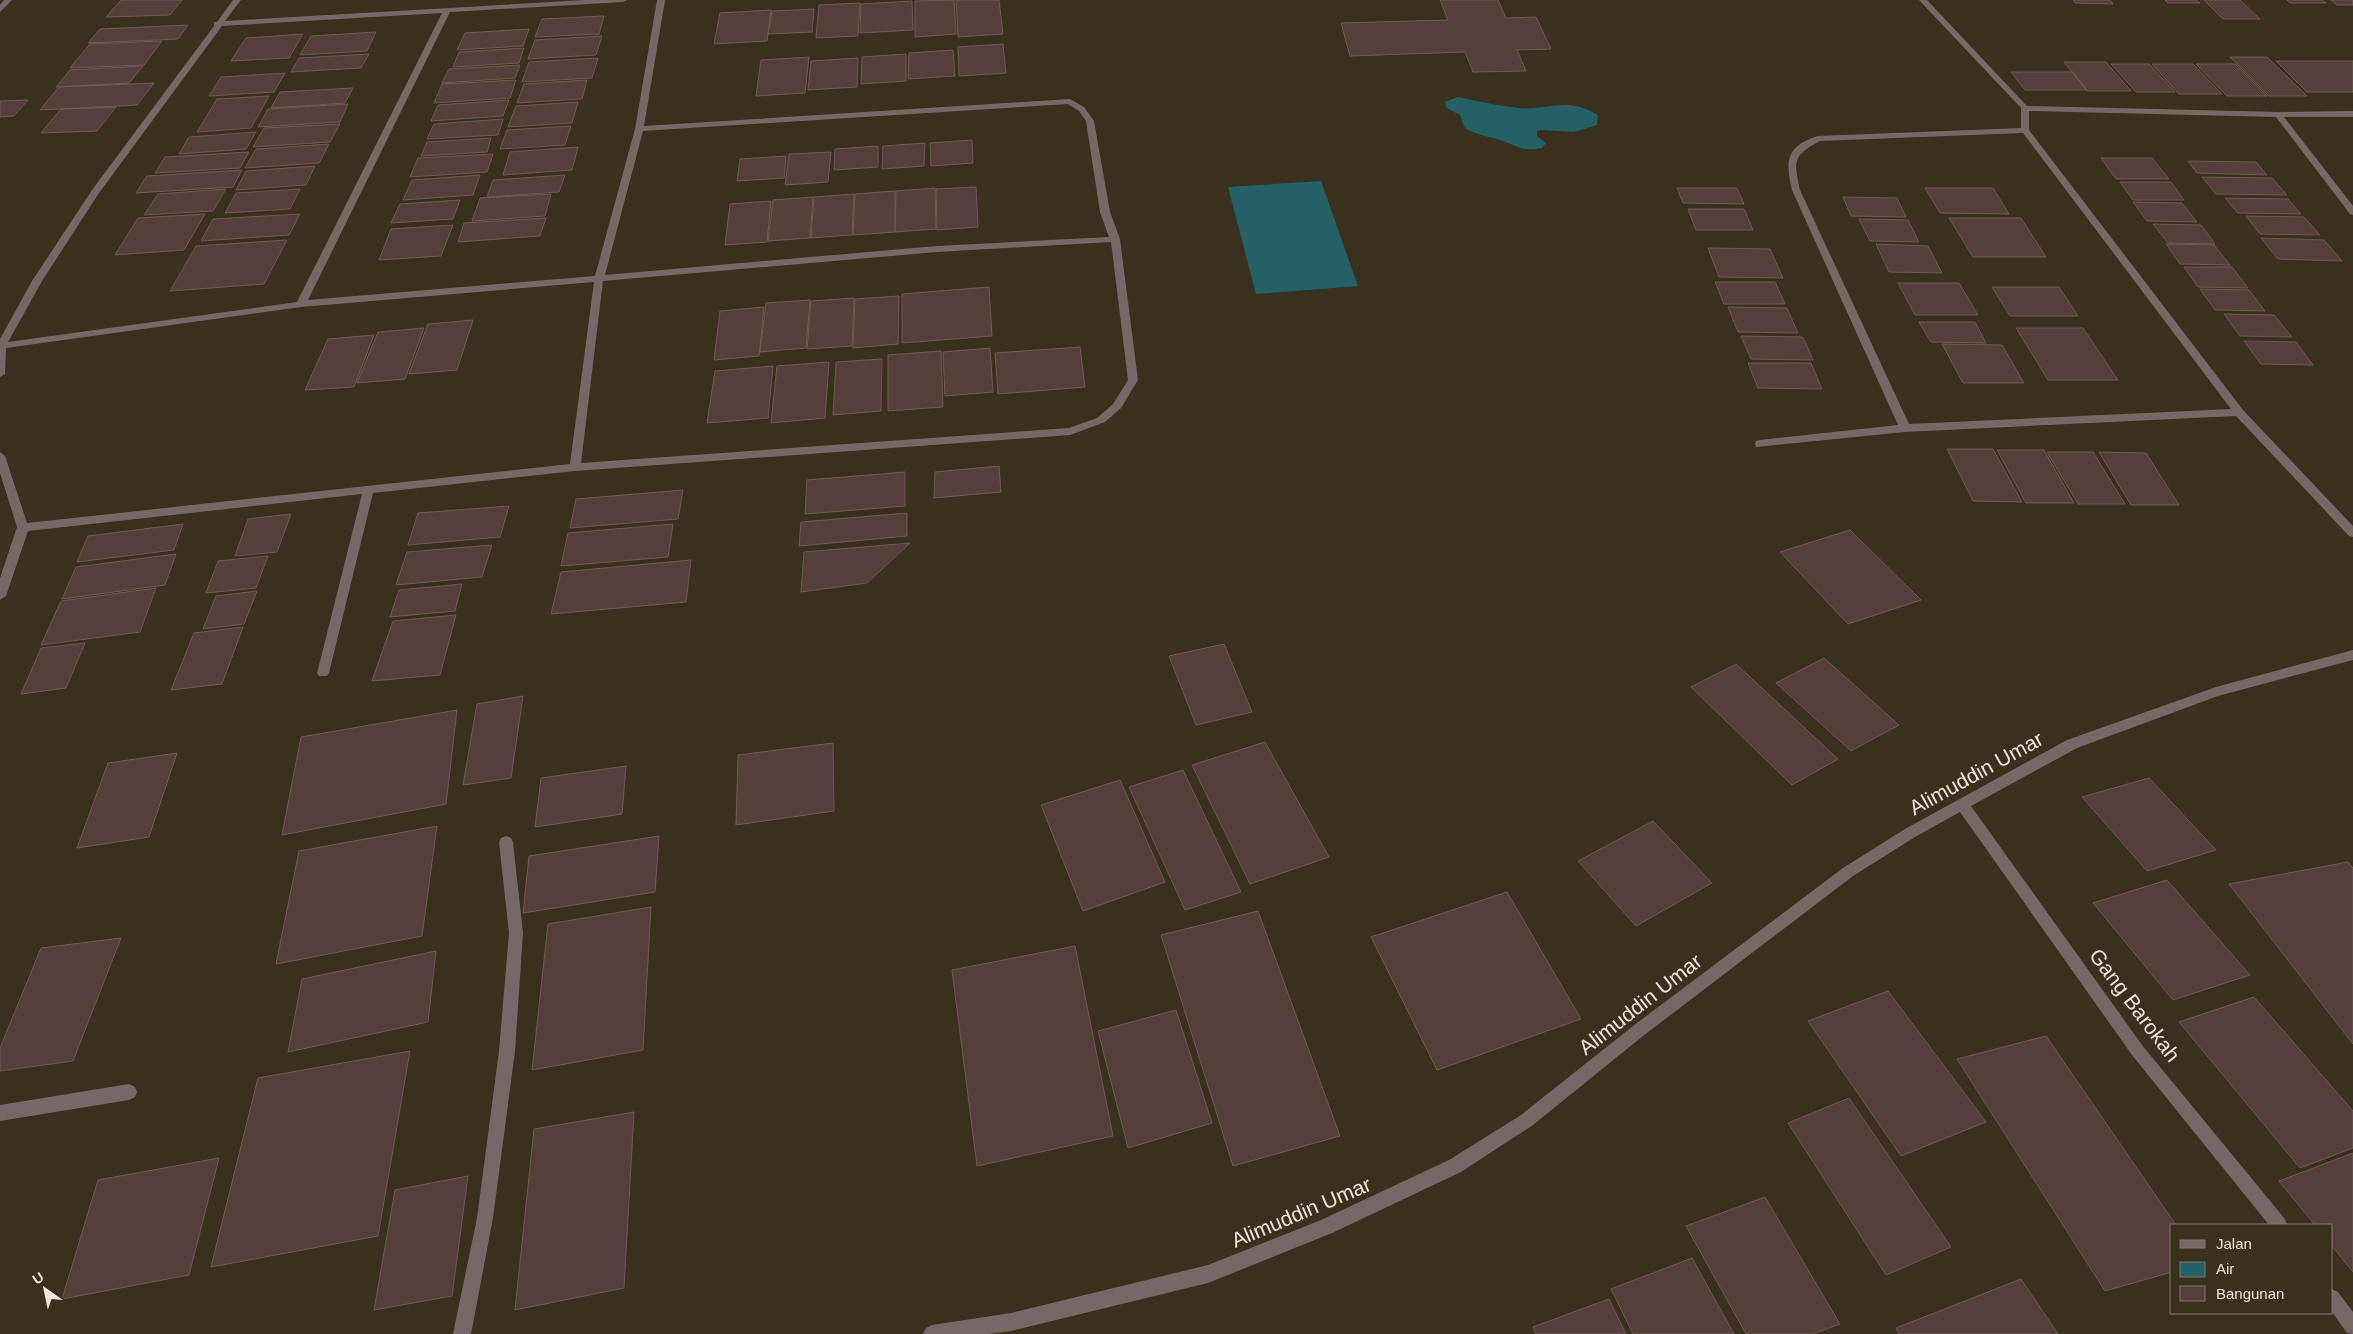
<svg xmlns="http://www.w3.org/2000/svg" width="2353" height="1334" font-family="Arial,sans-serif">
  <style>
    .water { fill: #266067 }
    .building { fill: #553e3b; stroke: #715956 }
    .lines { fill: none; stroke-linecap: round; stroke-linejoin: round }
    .minor { fill: #746966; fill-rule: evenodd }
    .labels { text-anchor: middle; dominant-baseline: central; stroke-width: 4; stroke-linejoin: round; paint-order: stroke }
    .near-street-label { font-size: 21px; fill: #ece6db; stroke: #39301e }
  </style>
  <rect width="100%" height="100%" fill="#39301e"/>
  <path class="water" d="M1458,97C1478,101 1499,106 1519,108C1552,110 1567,96 1598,115L1597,125L1574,132L1541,130L1537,131V136L1546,143L1542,148C1520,152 1519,146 1500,140C1487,136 1476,135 1465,128L1460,115L1447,108L1445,102Z
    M1321,181L1358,286L1256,294L1228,187Z"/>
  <path class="building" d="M121,0H182L170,15L106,17Z
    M954,0L956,34L915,37V1Z
    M956,0H999L1003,34L958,37Z
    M1440,0H1498L1506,18L1536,17L1551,49L1517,50L1526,71L1473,72L1465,52L1350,56L1341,23L1448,20Z
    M2073,0H2110L2113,4L2075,3Z
    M2165,0H2196L2200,3H2168Z
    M2204,0H2240L2260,19H2223Z
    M2287,0H2322L2326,3H2290Z
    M2331,0H2353V5H2337Z
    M912,1L913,30L860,33L861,4Z
    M860,3L858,36L816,38L819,5Z
    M814,9L812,32L768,34L772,11Z
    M771,10L767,41L714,44L720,13Z
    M604,16L599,34L535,37L542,19Z
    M188,25L178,39L88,43L100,29Z
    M529,29L523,46L457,50L465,33Z
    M376,32L367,51L300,55L311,36Z
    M303,34L289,58L231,61L246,38Z
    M602,36L596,55L528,59L535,40Z
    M162,41L144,65L70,68L90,44Z
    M1003,44L1006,73L959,76L958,47Z
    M524,48L519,63L453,67L459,52Z
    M953,50L955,76L908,79L909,53Z
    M369,54L361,68L291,72L299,58Z
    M906,54V81L861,84L862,57Z
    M809,57L805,93L756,96L761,60Z
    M2230,57H2267L2307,96H2269Z
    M598,58L592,78L522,82L529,62Z
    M858,58L857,87L808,90L811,61Z
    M2276,61H2353V92H2307Z
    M2064,62H2106L2131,91H2087Z
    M2111,64H2149L2175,92H2136Z
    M2152,64H2193L2222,94H2179Z
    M2196,64H2235L2267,96H2227Z
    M520,65L515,78L442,83L449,69Z
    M143,66L129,83L56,87L70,70Z
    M2011,72H2073L2087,90H2025Z
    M285,73L274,92L209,96L221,77Z
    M516,80L510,98L434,103L442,84Z
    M587,80L582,99L517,103L524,84Z
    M154,83L137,105L40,110L59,87Z
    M353,88L345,103L271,108L280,92Z
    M269,96L251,128L197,132L217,99Z
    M28,100L14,116L0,117V101Z
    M509,100L503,116L431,121L438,105Z
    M578,102L572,123L508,127L516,106Z
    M348,104L340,122L258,127L268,109Z
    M116,107L97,131L41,133L61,109Z
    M503,119L498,135L427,139L434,124Z
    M340,124L330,142L253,147L264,128Z
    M571,126L565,145L500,149L507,130Z
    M256,132L246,149L179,154L189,137Z
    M491,138L487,152L421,156L427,142Z
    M972,140L973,163L931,166L930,143Z
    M925,143L924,166L882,169L883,146Z
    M329,144L319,163L245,168L256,149Z
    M878,146V167L834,170L835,149Z
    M578,147L572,170L503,175L510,152Z
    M249,152L240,168L155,173L165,157Z
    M831,152L828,182L785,185L789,154Z
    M493,154L487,172L410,177L418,158Z
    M786,156L784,178L737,181L740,159Z
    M2101,158H2152L2169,179H2116Z
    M2188,161L2256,162L2267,175L2197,173Z
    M315,166L306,185L236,190L246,171Z
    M242,170L233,187L136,193L147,176Z
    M480,175L473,195L403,200L412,180Z
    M565,175L559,192L487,197L493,180Z
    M2202,177L2272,178L2287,195L2216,194Z
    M2120,182H2171L2184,200H2133Z
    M976,187L978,227L937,230L936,189Z
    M935,188L936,229L895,232L896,191Z
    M1677,188H1737L1744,204L1683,203Z
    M1925,188H1993L2009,214L1940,213Z
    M226,189L213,211L144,215L158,194Z
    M300,189L290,209L225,213L236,193Z
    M895,191V232L853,235L855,194Z
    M551,194L545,216L472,221L480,198Z
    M854,194L852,235L811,238L814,197Z
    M813,197L810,238L768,241L773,200Z
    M1843,197L1897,198L1906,217L1851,216Z
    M2225,198L2288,199L2301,214L2238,213Z
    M460,200L453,219L391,223L400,204Z
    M771,201L767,242L725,245L730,204Z
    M2133,202L2182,203L2197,222L2147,221Z
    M1688,209H1744L1753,230H1696Z
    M205,214L184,250L115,255L138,218Z
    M300,214L289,235L201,241L213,219Z
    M2246,216L2304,217L2320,235L2260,234Z
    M546,218L540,236L458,242L464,223Z
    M1949,218H2021L2046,257H1973Z
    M1859,219L1908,220L1919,242L1870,241Z
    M2153,224L2201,225L2215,244L2168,243Z
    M453,225L441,256L379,260L391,229Z
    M2261,238L2324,240L2342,261L2278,259Z
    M287,240L264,284L170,291L196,246Z
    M1876,244L1928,246L1942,273L1889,272Z
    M2166,244L2214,245L2230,265L2180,264Z
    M1708,248L1770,249L1783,278L1719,277Z
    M2184,267H2232L2248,288L2198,287Z
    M1715,282H1775L1785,304H1724Z
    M1898,283H1959L1978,315H1915Z
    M989,287L992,336L902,343V294Z
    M1992,287H2059L2078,316H2010Z
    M2200,289L2249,290L2265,311L2215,310Z
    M899,296L898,344L853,348L855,299Z
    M854,298L852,346L807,349L811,301Z
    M810,300L806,348L760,352L766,303Z
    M764,307L759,356L714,360L720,311Z
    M1728,307L1787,308L1798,333L1738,332Z
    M2224,314L2274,315L2292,337L2240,336Z
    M473,320L457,370L409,374L428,324Z
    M1919,322H1975L1986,343L1931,342Z
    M424,328L405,379L357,383L378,332Z
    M2016,328H2083L2118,380H2048Z
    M374,335L354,387L305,390L328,339Z
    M1741,336L1803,337L1813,360L1751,359Z
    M2244,341L2296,342L2313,365L2261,364Z
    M1942,344L2002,345L2024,383H1963Z
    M1080,347L1085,387L998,394L995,353Z
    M990,348L993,392L945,396L943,352Z
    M941,351L943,407L888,411V355Z
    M882,359L881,411L833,415L836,362Z
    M829,362L825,418L771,423L777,366Z
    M1748,363H1811L1822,389L1758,388Z
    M773,366L768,418L707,423L715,371Z
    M1947,449H1993L2022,502L1973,501Z
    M1997,450H2044L2074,503H2026Z
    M2047,452H2093L2125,504H2078Z
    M2099,452L2146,453L2179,505H2131Z
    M999,466L1001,492L934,498L935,472Z
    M905,472V506L805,514L807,480Z
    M683,490L678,519L570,528L576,499Z
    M509,506L500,537L408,545L418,513Z
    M907,513V536L799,546L801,522Z
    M291,514L277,552L235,556L248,519Z
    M183,524L174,550L77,562L88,536Z
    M673,524L668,557L561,566L568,533Z
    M1850,530L1921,600L1848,624L1780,552Z
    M910,543L867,583L801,592L804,552Z
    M492,545L482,577L396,585L407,552Z
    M176,554L165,585L62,599L76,567Z
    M268,556L256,588L206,593L218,561Z
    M691,560L686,602L551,614L561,572Z
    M462,584L455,611L390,617L399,590Z
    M156,588L140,632L41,645L61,601Z
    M257,591L244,624L203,629L216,596Z
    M456,615L440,675L372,681L393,621Z
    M243,627L222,684L171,690L194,633Z
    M85,643L66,688L21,694L41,648Z
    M1224,644L1252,712L1196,725L1169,656Z
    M1824,658L1899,725L1851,751L1776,683Z
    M1736,664L1838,759L1792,785L1691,687Z
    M523,696L511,778L463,785L477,704Z
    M457,710L446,804L282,835L301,737Z
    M1265,742L1329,857L1250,884L1192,765Z
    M833,743L834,811L736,825L738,755Z
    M177,753L149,837L77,848L108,763Z
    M626,766L622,814L535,827L541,778Z
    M1183,770L1241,892L1185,910L1129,787Z
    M2149,778L2216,850L2147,871L2082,797Z
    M1120,780L1165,882L1083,911L1041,805Z
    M1653,821L1712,883L1636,926L1578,861Z
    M437,826L422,936L276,964L299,851Z
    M659,836L655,892L523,913L529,856Z
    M2348,862L2353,868V1044L2229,884Z
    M2167,880L2250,975L2173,1000L2093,903Z
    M1507,892L1581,1019L1437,1070L1371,937Z
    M651,907L643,1050L532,1070L548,924Z
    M1258,911L1340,1136L1233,1166L1161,935Z
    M121,938L73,1061L0,1071V1048L41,948Z
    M1075,946L1113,1136L977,1166L952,970Z
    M436,951L428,1022L288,1052L302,979Z
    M1888,991L1986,1122L1901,1156L1808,1021Z
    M2254,997L2353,1111V1148L2300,1168L2179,1022Z
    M1176,1010L1212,1123L1128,1148L1098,1031Z
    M2046,1036L2176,1225H2172V1272L2105,1291L1957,1059Z
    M410,1051L378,1236L211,1267L258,1078Z
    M1849,1098L1951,1247L1886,1275L1788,1123Z
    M634,1112L624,1288L515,1310L534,1129Z
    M2353,1153V1272L2332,1246V1225H2315L2279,1181Z
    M219,1158L189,1275L62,1299L98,1180Z
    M468,1176L452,1296L374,1310L395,1190Z
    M1765,1197L1840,1324L1813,1334H1746L1686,1226Z
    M1692,1258L1734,1334H1633L1611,1289Z
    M2021,1279L2058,1334H1899L1896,1328Z
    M1609,1299L1626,1334H1536L1533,1327Z"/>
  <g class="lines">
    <path class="minor" d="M4,0H12L0,12V5Z
      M233,0H241L225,21L585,0H627L623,2L450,12L308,300L595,276L635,129L657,0H665L644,126L1070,99L1084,107L1094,121L1110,212L1120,239L1138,380L1121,408L1105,422L1070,435L575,471L373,493L329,673L327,676H319L317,673L362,494L28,531L6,596L0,600V578L17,527L0,473V452L5,456L27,523L570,464L594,282L301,307L6,348L5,374L0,377V339L32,281L92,190L214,26V22H217ZM442,13L297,302L8,342L42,281L99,193L222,26ZM1068,104L1079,111L1086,121L1100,212L1109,237L937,246L605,275L643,131ZM1111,242L1128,380L1113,404L1097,418L1069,428L581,463L603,281L937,252Z
      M1919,0H1927L2027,106L2278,112L2353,111V117H2284L2353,206V215L2350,214L2276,117L2029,111V130L2243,410L2353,526V537L2349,536L2236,416L1905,432L1756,447L1755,444L1756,441L1760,440L1898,425L1792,190C1785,161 1786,146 1818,136L2021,128V108ZM2023,133L2231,409L1909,424L1800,190C1794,161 1792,156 1820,141Z
      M2353,650V660L2218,696L2077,748L1971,806L2142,1045L2285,1219L2287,1225H2269L2132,1055L1960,812L1915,837L1853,876L1643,1036L1533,1125L1461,1172L1332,1233L1208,1283L1011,1331L989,1334H923L926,1328L932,1325L1011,1313L1208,1265L1321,1220L1449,1160L1521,1115L1633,1026L1843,868L1905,829L2067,740L2216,687Z
      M506,836L511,838L513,842L523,933L515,1051L493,1218L471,1334H453L477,1218L499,1051L509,933L499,842L501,838Z
      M129,1084L135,1087L137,1092L135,1097L129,1100L0,1121V1105Z
      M2332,1289L2338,1292L2353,1312V1334L2347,1333L2332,1312Z"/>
  </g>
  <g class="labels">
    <g class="near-street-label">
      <text transform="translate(1976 773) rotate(-29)">Alimuddin Umar</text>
      <text transform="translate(1640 1004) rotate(-38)">Alimuddin Umar</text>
      <text transform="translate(2135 1005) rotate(53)">Gang Barokah</text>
      <text transform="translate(1301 1212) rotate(-23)">Alimuddin Umar</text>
    </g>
  </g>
  <rect x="2170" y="1224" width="162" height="90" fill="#39301e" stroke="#81796a"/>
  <rect x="2180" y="1240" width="25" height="8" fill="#746966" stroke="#81796a"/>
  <text x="2216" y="1249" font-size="15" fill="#ece6db">Jalan</text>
  <rect x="2180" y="1262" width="25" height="15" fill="#266067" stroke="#81796a"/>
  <text x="2216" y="1274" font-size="15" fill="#ece6db">Air</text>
  <rect x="2180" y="1286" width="25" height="15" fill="#553e3b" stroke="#81796a"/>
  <text x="2216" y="1299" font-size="15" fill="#ece6db">Bangunan</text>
  <g transform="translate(45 1289) rotate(327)" stroke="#39301e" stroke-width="4" paint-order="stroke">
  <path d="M0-4L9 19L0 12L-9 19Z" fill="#ece6db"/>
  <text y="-8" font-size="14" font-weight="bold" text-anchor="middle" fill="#ece6db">U</text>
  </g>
</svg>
